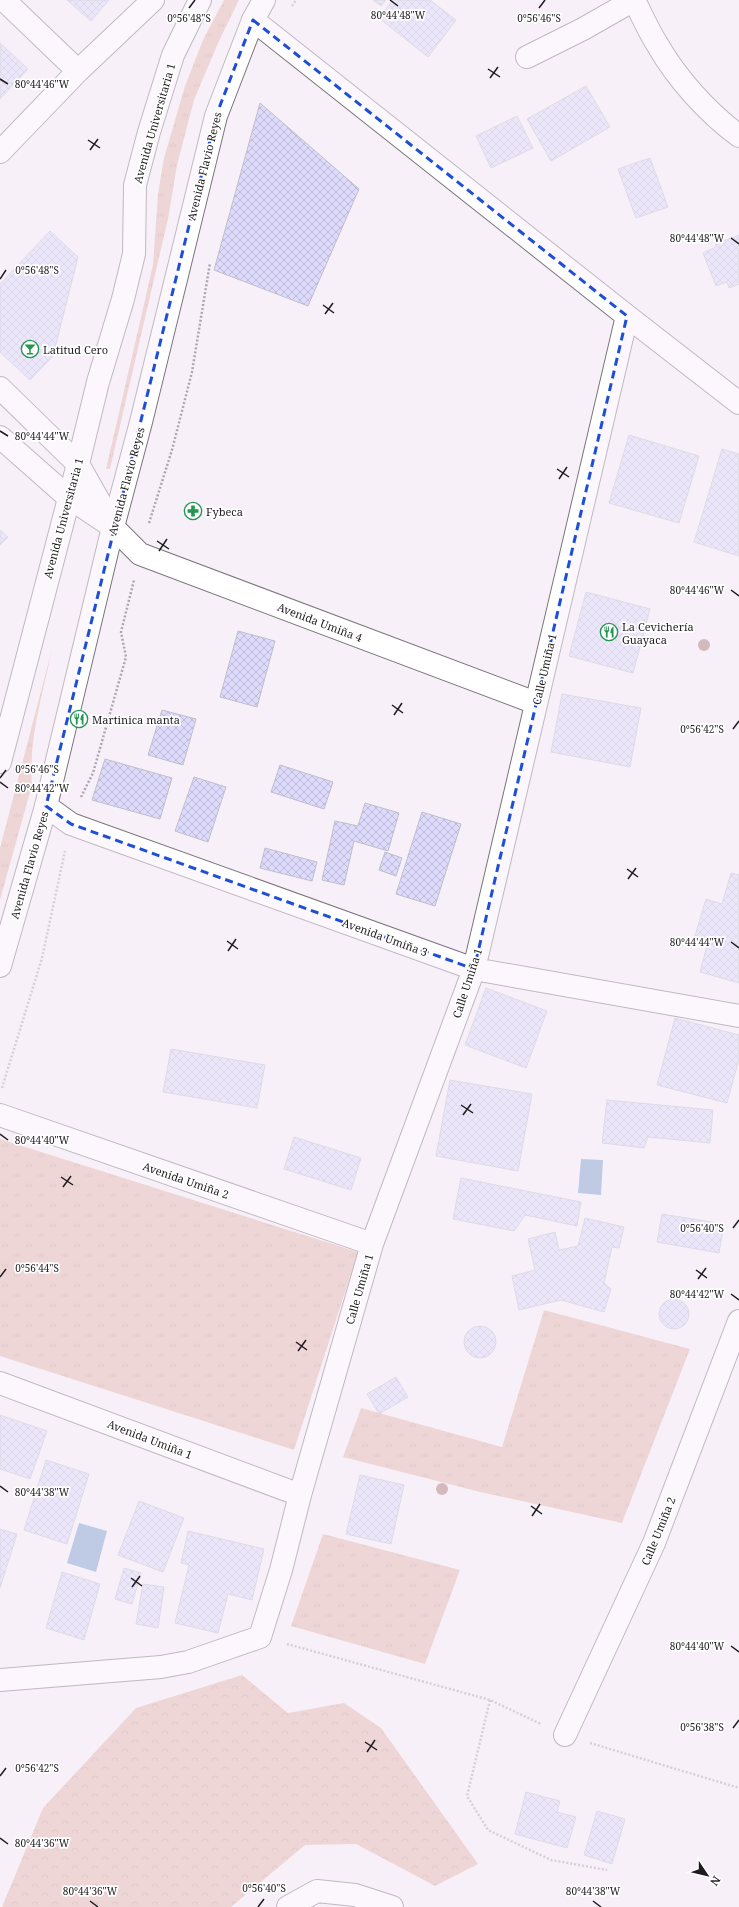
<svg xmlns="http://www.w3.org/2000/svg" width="739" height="1907" font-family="'Noto Serif',serif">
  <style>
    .grass { fill: url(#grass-tufts) }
    .forest { fill: url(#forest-crowns) }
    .water { fill: #7a9dcb }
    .building { fill: url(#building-cross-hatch); stroke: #c0bfc9 }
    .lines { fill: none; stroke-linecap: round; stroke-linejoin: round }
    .minor-casing { stroke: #7c757d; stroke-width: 24 }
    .major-casing { stroke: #7c757d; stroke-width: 24 }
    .path { stroke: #aca6ad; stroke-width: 2.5; stroke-dasharray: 2 2; stroke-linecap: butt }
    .minor { stroke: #fff; stroke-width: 22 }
    .major { stroke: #fff; stroke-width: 22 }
    .tree { fill: #a57974 }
    .marked { fill: none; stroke: #1d4ed8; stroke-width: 3; stroke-dasharray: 8 5; stroke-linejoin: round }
    .ticks { fill: none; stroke: #1f1c1f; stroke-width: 1.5 }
    .labels { text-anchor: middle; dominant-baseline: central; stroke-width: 3.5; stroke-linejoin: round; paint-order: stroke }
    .street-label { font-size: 11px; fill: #1f1c1f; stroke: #fff }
    .poi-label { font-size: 11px; fill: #1f1c1f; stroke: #fff; text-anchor: start }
    .ticks-label { font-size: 10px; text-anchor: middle; fill: #1f1c1f; stroke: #fff; stroke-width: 3.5; stroke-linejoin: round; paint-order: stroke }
  </style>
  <defs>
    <pattern id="grass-tufts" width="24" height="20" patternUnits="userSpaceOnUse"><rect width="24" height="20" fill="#e4b6aa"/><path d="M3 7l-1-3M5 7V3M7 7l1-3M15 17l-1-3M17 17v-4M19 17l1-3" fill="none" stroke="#c39c92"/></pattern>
    <pattern id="forest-crowns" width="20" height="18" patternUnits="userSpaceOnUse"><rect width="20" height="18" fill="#e4b6aa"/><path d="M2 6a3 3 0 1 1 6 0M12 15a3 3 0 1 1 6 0" fill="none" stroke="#c39c92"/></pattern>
    <pattern id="building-cross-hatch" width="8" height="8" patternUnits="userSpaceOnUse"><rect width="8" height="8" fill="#dddafc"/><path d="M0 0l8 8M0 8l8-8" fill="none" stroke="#bdbad8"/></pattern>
  </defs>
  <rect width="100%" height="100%" fill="#f8f0f9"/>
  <path class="grass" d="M224,0H239L218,43L194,100L177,165L168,219L110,469H106L153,265L158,194L164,158L185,86L203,40Z
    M52,649C43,694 28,740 32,785L0,900V848Z
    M0,1139L358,1252L294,1450L0,1356Z
    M544,1310L690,1349L622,1523L480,1492L343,1457L361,1408L502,1447Z
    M323,1534L460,1570L425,1664L291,1626Z"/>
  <path class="forest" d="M242,1675L288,1713L344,1703L381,1728L478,1864L435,1886L356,1844L305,1845L231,1907H2L43,1808L136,1708Z"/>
  <path class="water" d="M581,1159L603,1160L601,1195L578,1193Z
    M79,1523L107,1531L96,1572L67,1563Z"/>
  <path class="building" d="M67,0H109L91,21Z
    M373,0H386L381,6Z
    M393,0H430L456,20L428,57L379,18Z
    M0,43L28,69L0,99Z
    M586,86L610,127L551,161L527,119Z
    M260,103L359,189L308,306L214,270Z
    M517,116L533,148L491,168L476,136Z
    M650,158L668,207L636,218L618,169Z
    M50,231L78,257L53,356L30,380L0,352V284Z
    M739,235V284L729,288L727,282L716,286L703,253L716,247L715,244Z
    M629,435L699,456L679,523L609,503Z
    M722,449L739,454V556L694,542Z
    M0,530L8,537L0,545Z
    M586,592L650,609L633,673L569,656Z
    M238,631L275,641L257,707L220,697Z
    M562,694L641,708L630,767L551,752Z
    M162,710L196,719L183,765L148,755Z
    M105,759L172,778L160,819L92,800Z
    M280,765L333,782L324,809L271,792Z
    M194,777L226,787L208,842L175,831Z
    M365,803L399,813L388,851L354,841L344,885L322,880L335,821L358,826Z
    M422,812L461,824L435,906L396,894Z
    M265,848L317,862L312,881L260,868Z
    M385,852L402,858L396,876L379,870Z
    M731,873L739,875V983L700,972L708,942L694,939L706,899L722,904Z
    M486,988L547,1011L526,1068L465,1045Z
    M675,1018L739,1035V1059L727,1103L657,1085Z
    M171,1049L265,1065L257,1108L163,1092Z
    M450,1080L532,1094L518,1171L436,1156Z
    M607,1100L713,1110L710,1143L648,1137L644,1148L602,1143Z
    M294,1137L361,1158L351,1190L284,1169Z
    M461,1178L581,1202L577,1226L525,1215L514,1231L453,1219Z
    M662,1214L724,1224L719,1253L657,1242Z
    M585,1218L624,1227L619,1248L612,1247L604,1283L611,1289L604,1312L561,1300L519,1310L512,1276L535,1270L528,1239L555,1232L559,1250L578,1246Z
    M659 1314a15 15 0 1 1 30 0a15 15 0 1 1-30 0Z
    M464 1342a16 16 0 1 1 32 0a16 16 0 1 1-32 0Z
    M396,1377L408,1397L379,1414L367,1394Z
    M0,1415L47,1431L30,1479L0,1469Z
    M46,1460L89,1474L67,1544L24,1530Z
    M360,1475L404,1485L391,1544L346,1534Z
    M139,1501L184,1518L163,1572L118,1555Z
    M0,1529L17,1534L0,1588Z
    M188,1531L264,1549L252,1600L228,1594L218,1633L175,1623L189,1565L181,1563Z
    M124,1568L141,1573L132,1604L115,1599Z
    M62,1572L100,1584L84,1640L46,1628Z
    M143,1584L164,1587L158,1628L136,1624Z
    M526,1792L560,1801L557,1812L576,1817L567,1848L515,1834Z
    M597,1811L625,1819L612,1864L584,1855Z"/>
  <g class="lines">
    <defs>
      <path id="minor" d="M4,0L78,71
        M634,0C642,15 648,30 657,44C677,79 707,112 739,136
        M253,20L627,316L739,403
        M527,57L583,29L634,0
        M0,152L78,71L153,0
        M0,388L78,464L112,524
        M0,437L68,497L113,527L140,554L536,703
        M46,806L71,824L474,969L739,1016
        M0,1115L372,1244
        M0,1383L300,1495
        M0,1680L161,1667L188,1662L260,1637L281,1570L300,1495L372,1244L474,969L627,316
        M565,1735L654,1543L739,1321
        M288,1907L317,1891L355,1895L392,1907"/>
      <path id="major" d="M0,762L78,464L98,382L123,299L134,254L135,185L149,132L173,55L200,0
        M0,966L46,806L113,527L141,422L216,116L253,20L264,0"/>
    </defs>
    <use href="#minor" class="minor-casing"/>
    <use href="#major" class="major-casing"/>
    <path class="path" d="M292,6L296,0
      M149,523L172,450L192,372L210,263
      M81,797L93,773L126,657L121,632L134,580
      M2,1088L42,958L65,851
      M287,1644L490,1700L541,1724
      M490,1700L467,1796L488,1830L551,1860L607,1870
      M590,1743L739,1788"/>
    <use href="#minor" class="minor"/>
    <use href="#major" class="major"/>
  </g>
  <g class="tree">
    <circle cx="704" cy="645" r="6"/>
    <circle cx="442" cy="1489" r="6"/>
  </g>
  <path d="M0 0H739V1907H0ZM253,20L627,316L474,969L71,824L46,806L216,116Z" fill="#f8f0f9" fill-opacity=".55" fill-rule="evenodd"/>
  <path class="marked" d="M253,20L627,316L474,969L71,824L46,806L216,116Z"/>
  <path class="ticks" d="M390,0L398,6M189,8L195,0M539,8L545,0M488,69L500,77M490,78L498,67M0,79L8,84M88,140L100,148M90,150L98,139M731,238L739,244M0,279L6,270M323,305L334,313M325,314L333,303M0,431L8,436M557,469L569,477M559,479L567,467M157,541L169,549M159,551L167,539M731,590L739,596M392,705L403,713M394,715L402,703M733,729L739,721M0,778L6,770M0,782L8,788M627,869L638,877M628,879L636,868M227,941L238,949M731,942L739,948M228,951L236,939M461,1105L473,1113M463,1115L471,1104M0,1134L8,1140M61,1177L73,1185M63,1187L71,1176M733,1228L739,1220M696,1270L707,1278M0,1277L6,1269M698,1279L706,1268M731,1294L739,1300M296,1342L307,1350M298,1351L306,1340M0,1486L8,1492M531,1506L542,1514M532,1516L540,1504M131,1578L142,1586M132,1587L140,1576M731,1646L739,1652M733,1728L739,1720M365,1742L377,1750M367,1752L375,1740M0,1776L6,1768M0,1838L8,1844M90,1901L98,1907M593,1901L601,1907M258,1907L264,1899"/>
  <defs>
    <symbol id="bar-ring" viewBox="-11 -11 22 22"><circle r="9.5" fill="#fff" stroke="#249650" stroke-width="1.5"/><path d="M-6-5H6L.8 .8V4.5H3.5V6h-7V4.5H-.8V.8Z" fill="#249650"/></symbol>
    <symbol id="pharmacy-ring" viewBox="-11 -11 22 22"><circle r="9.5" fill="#fff" stroke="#249650" stroke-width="1.5"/><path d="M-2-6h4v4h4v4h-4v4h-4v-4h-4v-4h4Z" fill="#249650"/></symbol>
    <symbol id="restaurant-ring" viewBox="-11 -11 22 22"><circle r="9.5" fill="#fff" stroke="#249650" stroke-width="1.5"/><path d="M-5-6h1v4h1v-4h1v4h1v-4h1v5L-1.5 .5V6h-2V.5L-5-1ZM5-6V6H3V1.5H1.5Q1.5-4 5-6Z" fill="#249650"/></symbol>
  </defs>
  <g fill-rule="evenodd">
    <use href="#bar-ring" x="20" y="339" width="20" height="20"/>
    <use href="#pharmacy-ring" x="183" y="501" width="20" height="20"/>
    <use href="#restaurant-ring" x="599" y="622" width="20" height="20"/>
    <use href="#restaurant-ring" x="69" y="709" width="20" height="20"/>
  </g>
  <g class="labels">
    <g class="street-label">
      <text transform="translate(154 123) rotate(-74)">Avenida Universitaria 1</text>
      <text transform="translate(204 166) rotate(-76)">Avenida Flavio Reyes</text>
      <text transform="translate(126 481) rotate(-75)">Avenida Flavio Reyes</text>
      <text transform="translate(63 518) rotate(-75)">Avenida Universitaria 1</text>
      <text transform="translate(320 622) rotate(21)">Avenida Umiña 4</text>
      <text transform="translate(544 669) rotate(-77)">Calle Umiña 1</text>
      <text transform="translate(29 865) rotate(-74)">Avenida Flavio Reyes</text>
      <text transform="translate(385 937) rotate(20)">Avenida Umiña 3</text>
      <text transform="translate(467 983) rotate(-72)">Calle Umiña 1</text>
      <text transform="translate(186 1180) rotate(19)">Avenida Umiña 2</text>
      <text transform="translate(359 1289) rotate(-74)">Calle Umiña 1</text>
      <text transform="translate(150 1439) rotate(21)">Avenida Umiña 1</text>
      <text transform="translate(658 1531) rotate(-68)">Calle Umiña 2</text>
    </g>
    <g class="poi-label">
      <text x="43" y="349">Latitud Cero</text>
      <text x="206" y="511">Fybeca</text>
      <text x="622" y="626">La Cevichería<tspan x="622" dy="13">Guayaca</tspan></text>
      <text x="92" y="719">Martinica manta</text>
    </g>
  </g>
  <g class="ticks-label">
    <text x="398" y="19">80°44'48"W</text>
    <text x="189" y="22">0°56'48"S</text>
    <text x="539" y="22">0°56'46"S</text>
    <text x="42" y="88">80°44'46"W</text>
    <text x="697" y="242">80°44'48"W</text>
    <text x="37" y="274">0°56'48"S</text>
    <text x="42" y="440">80°44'44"W</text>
    <text x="697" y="594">80°44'46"W</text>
    <text x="702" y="733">0°56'42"S</text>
    <text x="37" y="773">0°56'46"S</text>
    <text x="42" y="792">80°44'42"W</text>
    <text x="697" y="946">80°44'44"W</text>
    <text x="42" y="1144">80°44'40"W</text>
    <text x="702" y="1232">0°56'40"S</text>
    <text x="37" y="1272">0°56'44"S</text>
    <text x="697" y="1298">80°44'42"W</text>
    <text x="42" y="1496">80°44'38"W</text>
    <text x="697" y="1650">80°44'40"W</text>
    <text x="702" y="1731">0°56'38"S</text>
    <text x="37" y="1772">0°56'42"S</text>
    <text x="42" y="1847">80°44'36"W</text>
    <text x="264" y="1892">0°56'40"S</text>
    <text x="90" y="1895">80°44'36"W</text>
    <text x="593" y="1895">80°44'38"W</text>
  </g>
  <g transform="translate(707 1875) rotate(125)" stroke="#ffffff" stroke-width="3" paint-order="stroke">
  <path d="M0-3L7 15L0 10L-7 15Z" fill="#1f1c1f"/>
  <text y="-6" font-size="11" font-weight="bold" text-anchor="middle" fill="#1f1c1f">N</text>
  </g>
</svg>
